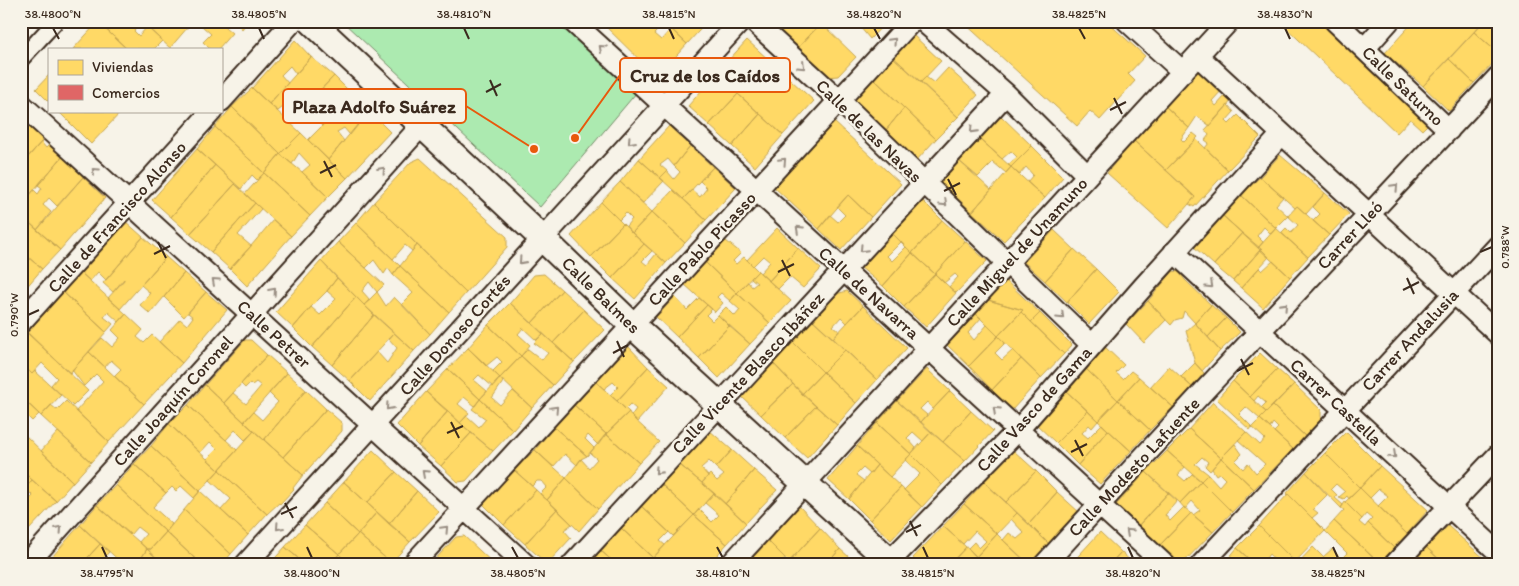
<svg xmlns="http://www.w3.org/2000/svg" width="1519" height="586" font-family="Itim,sans-serif">
  <style>
    .green { fill: #aceab0; stroke: #748a67 }
    .homes { fill: #ffd966; stroke: #c4a450 }
    .shops { fill: #e06666; stroke: #ae5450 }
    .lines { fill: none; stroke-linecap: round; stroke-linejoin: round }
    .pedestrian-casing { stroke: #3b2a1e; stroke-width: 19 }
    .minor-casing { stroke: #3b2a1e; stroke-width: 24 }
    .tertiary-casing { stroke: #3b2a1e; stroke-width: 29 }
    .pedestrian { stroke: #f7f3e8; stroke-width: 15 }
    .minor { stroke: #f7f3e8; stroke-width: 20 }
    .tertiary { stroke: #f7f3e8; stroke-width: 25 }
    .oneway { stroke: #998e83 }
    .ticks { fill: none; stroke: #3b2a1e; stroke-width: 2 }
    .labels { text-anchor: middle; dominant-baseline: central; stroke-width: 5; stroke-linejoin: round; paint-order: stroke }
    .street-label { font-size: 18px; fill: #3b2a1e; stroke: #f7f3e8 }
    .leader { fill: none; stroke: #e8590c; stroke-width: 2 }
    .callout-dot { fill: #e8590c; stroke: #f7f3e8; stroke-width: 2 }
    .callout { fill: #f7f3e8; stroke: #e8590c; stroke-width: 2 }
    .callout-label { font-size: 19px; text-anchor: middle; font-weight: bold; fill: #3b2a1e }
    .neatline { fill: none; stroke: #3b2a1e; stroke-width: 2 }
    .ticks-label { font-size: 12px; text-anchor: middle; fill: #3b2a1e }
  </style>
  <rect width="100%" height="100%" fill="#f7f3e8"/>
  <filter id="ink" filterUnits="userSpaceOnUse"><feTurbulence type="fractalNoise" baseFrequency=".02" numOctaves="2"/><feDisplacementMap in="SourceGraphic" scale="10" xChannelSelector="R" yChannelSelector="G"/><feConvolveMatrix kernelMatrix="1 2 1 2 8 2 1 2 1" color-interpolation-filters="sRGB"/></filter>
  <g filter="url(#ink)">
    <path class="green" d="M342,21H559L637,92L540,207Z"/>
    <path class="homes" d="M136,21L140,24L134,31L139,36L147,27L162,41L154,49H127L98,22Z
      M136,21H182L188,27L170,48L147,27L145,28Z
      M206,21H230L225,27L232,33L218,49H210L203,42L211,34L202,26Z
      M235,21H248L242,29Z
      M600,21H663L665,23L654,34L661,40L671,29L687,44L657,77Z
      M667,21H708L687,44L665,23Z
      M769,21H823L798,48Z
      M855,21H887L870,39Z
      M962,21H1106L1145,56L1128,74L1135,81L1100,120L1090,111L1077,126Z
      M1279,21H1324L1430,122L1422,130L1410,119L1397,133Z
      M1414,21H1484L1423,86L1385,53Z
      M1484,21H1498V53L1474,32Z
      M98,22L127,49H73Z
      M821,23L856,57L838,76L827,77L798,48Z
      M1474,32L1498,53V58L1474,83L1449,59Z
      M913,35L941,61L921,82L892,56Z
      M295,40L311,57L296,74L290,66L281,75L288,83L269,104L252,88Z
      M747,40L814,101L783,135L716,74Z
      M892,56L958,117L936,139L873,78Z
      M311,57L334,76L297,114L287,104L278,111L269,104Z
      M1449,59L1474,83L1449,111L1423,86Z
      M948,68L978,95L958,117L921,82L926,77L934,83Z
      M1198,69L1222,90L1212,101L1216,106L1226,95L1232,100L1210,126L1197,116L1189,128L1165,106Z
      M716,74L738,94L709,125L688,106Z
      M49,75V102L36,89Z
      M334,76L353,95L322,126L304,107Z
      M873,78L904,108L886,130L853,102Z
      M252,88L301,133L280,154L232,107Z
      M738,94L760,114L732,146L709,125Z
      M353,95L369,111L350,135L344,128L337,132L344,141L328,160L308,140Z
      M1228,105L1234,112L1226,121L1229,124L1238,115L1260,137L1228,170L1205,148L1209,143L1205,140L1209,135L1205,130Z
      M1165,106L1189,128L1181,139L1184,142L1193,133L1198,137L1166,170L1133,140Z
      M232,107L280,154L264,173L215,127Z
      M904,108L936,139L916,161L886,130Z
      M58,111H122L91,144Z
      M369,111L390,132L347,178L328,160Z
      M760,114L783,135L755,167L732,146Z
      M1000,115L1032,146L1011,167L1008,165L1017,157L1011,151L1002,159L979,138Z
      M833,121L901,184L871,217L848,195L819,229L774,187Z
      M25,123L43,140L21,165V126L23,127Z
      M669,126L690,146L674,166L668,159L660,165L667,171L660,178L639,159Z
      M215,127L264,173L257,180L252,175L241,189L197,149Z
      M301,133L347,178L328,197L302,172L310,165L299,153L292,164L280,154Z
      M979,138L1011,167L1006,173L993,162L978,177L958,160Z
      M1196,139L1228,170L1194,207L1189,204L1195,197L1166,170Z
      M1133,140L1195,197L1168,228L1107,173Z
      M41,142L46,148L49,145L63,156L21,205V165Z
      M690,146L713,167L683,199L660,178L667,171L674,179L680,172L674,166Z
      M1032,146L1063,177L1045,198L1027,182L1033,175L1026,167L1019,175L1011,167Z
      M197,149L215,165L171,217L152,200Z
      M280,154L302,172L328,197L310,216L264,173Z
      M1280,155L1325,193L1306,214L1297,206L1295,208L1260,177Z
      M63,156L83,177L57,206L49,198L43,205L51,212L37,230L21,215L27,208L23,203L34,190L38,194L42,188L38,185Z
      M420,158L507,237V247L466,293L374,202L411,162Z
      M639,159L664,181L643,203L620,182Z
      M958,160L991,190L972,212L939,181Z
      M215,165L235,184L190,234L171,217Z
      M713,167L736,188L706,220L683,199L692,190L700,197L707,188L700,181Z
      M1011,167L1045,198L1004,241L972,212Z
      M264,173L310,216L291,236L245,194Z
      M83,177L105,198L60,250L37,230Z
      M1260,177L1283,197L1276,205L1288,216L1276,228L1241,195Z
      M620,182L652,212L632,233L626,226L632,219L626,213L619,220L601,202Z
      M235,184L255,203L211,252L190,234Z
      M673,190L706,220L685,243L652,212Z
      M1325,193L1349,214L1329,235L1313,221L1320,214L1313,207Z
      M848,195L871,217L841,250L819,229L830,215L838,222L845,215L837,207Z
      M1241,195L1276,228L1271,234L1264,227L1257,236L1263,242L1258,248L1222,215Z
      M922,200L942,220L912,253L892,233Z
      M374,202L417,245L412,251L405,245L393,259L356,223Z
      M601,202L623,224L591,257L571,236Z
      M255,203L261,209L238,235L251,246L230,269L211,252Z
      M1297,206L1329,235L1308,257L1281,233L1286,228L1291,233L1298,225L1288,216Z
      M652,212L685,243L666,263L632,233Z
      M21,215L60,250L42,269L21,251Z
      M1222,215L1242,233L1214,265L1193,246Z
      M273,220L291,236L247,286L230,269L251,246Z
      M942,220L965,241L935,274L912,253Z
      M125,221L143,237L106,280L98,272L90,281L80,272Z
      M356,223L400,266L393,275L388,268L384,274L374,260L366,268L338,242Z
      M623,224L644,244L612,278L591,257Z
      M777,228L798,248L769,281L760,273L770,262L763,256L753,266L747,260Z
      M1276,228L1308,257L1290,277L1258,248Z
      M1054,230L1074,249L1045,281L1024,262Z
      M892,233L901,242L887,256L892,261L906,247L912,253L883,286L860,267Z
      M1242,233L1261,249L1233,281L1214,265Z
      M143,237L166,257L120,309L108,298L124,280V279L113,292L103,283Z
      M726,241L741,253L733,261L736,264L744,257L758,271L737,293L705,262Z
      M965,241L987,261L956,293L949,287L958,277L955,274L944,283L935,274Z
      M338,242L384,285L377,292L369,282L362,291L370,300L364,305L321,261Z
      M644,244L652,251L642,261L647,265L656,254L666,263L635,299L612,278Z
      M417,245L466,293L449,312L400,266Z
      M798,248L821,269L803,288L790,277L778,289L769,281Z
      M1074,249L1096,269L1067,302L1045,281Z
      M1261,249L1269,257L1241,288L1233,281Z
      M21,251L42,269L24,290L21,287Z
      M912,253L935,274L904,307L883,286Z
      M166,257L184,273L150,314L140,305L150,293L141,285Z
      M321,261L337,278L327,291L311,307L293,328L276,312Z
      M1273,261L1290,277L1263,308L1241,288L1259,268L1262,271Z
      M705,262L737,293L730,301L721,293L717,297L723,303L715,312L684,284Z
      M400,266L449,312L430,334L402,304L413,293L393,275Z
      M1096,269L1119,292L1089,324L1067,302Z
      M758,271L791,301L770,323L737,293L748,282L752,287L757,283L751,278Z
      M1173,271L1179,272L1185,280L1211,305L1195,323L1184,311L1182,318L1175,320L1171,325L1148,301Z
      M80,272L126,314L119,322L108,312L104,317L113,324L106,332L63,292Z
      M184,273L206,292L184,317L164,297Z
      M544,274L562,290L532,323L510,303L534,275Z
      M935,274L956,293L926,327L904,307Z
      M337,278L356,297L312,347L293,328L311,307L320,315L336,299L327,291Z
      M1005,280L1040,313L1031,322L1021,312L1023,310L988,300Z
      M562,290L584,310L553,343L532,323Z
      M847,291L863,306L847,323L841,317L833,326L839,331L833,338L812,319L836,294Z
      M63,292L106,332L70,373L27,333Z
      M206,292L227,310L182,363L159,342L180,319L187,325L193,317L188,313Z
      M377,292L386,306L394,297L430,334L414,351L364,305Z
      M737,293L770,323L750,344L718,315L726,307L735,316L740,310L730,301Z
      M356,297L374,315L332,365L312,347Z
      M675,297L687,310L699,298L707,305L677,337L656,317Z
      M988,300L1023,310L998,336L976,314Z
      M1148,301L1166,320L1144,343L1126,324Z
      M510,303L543,334L536,340L523,328L518,334L530,345L521,356L488,325Z
      M707,305L712,309L706,315L712,321L718,315L729,326L699,358L677,337Z
      M1211,305L1226,318L1208,337L1195,323Z
      M863,306L907,348L877,380L833,338Z
      M584,310L605,330L574,362L553,343Z
      M1021,312L1064,354L1041,378L998,336Z
      M1040,313L1072,345L1064,354L1031,322Z
      M126,314L143,330L137,337L144,343L152,335L182,363L144,404L114,376L121,369L111,360L105,367L89,352L102,338L112,347L120,338L112,330Z
      M976,314L981,318L968,333L974,340L987,325L998,336L969,366L947,345Z
      M374,315L394,333L350,381L332,365Z
      M1226,318L1240,332L1220,351L1208,337Z
      M812,319L845,350L823,372L792,341Z
      M1195,323L1220,351L1202,371L1195,363L1186,331Z
      M488,325L521,356L500,378L493,371L502,362L497,357L486,366L468,348Z
      M729,326L750,344L719,378L699,358Z
      M28,333L88,391L73,406L51,385L57,378L42,363L32,374L21,363V340Z
      M394,333L414,351L370,401L350,381L377,352L387,363L397,348L389,339Z
      M543,334L574,362L553,385L521,356L528,349L542,360L548,353L534,343Z
      M998,336L1005,343L995,353L1002,360L1013,350L1021,359L992,390L969,366Z
      M245,340H251L267,355L224,403L205,385Z
      M792,341L823,372L802,394L773,363Z
      M628,346L648,367L617,401L610,395L618,387L613,382L604,389L595,381Z
      M1104,346L1124,365L1116,373L1123,379L1131,371L1139,377L1118,400L1084,367Z
      M468,348L500,378L493,387L479,375L474,380L487,391L480,399L448,369Z
      M845,350L877,380L856,403L823,372Z
      M89,352L144,404L109,442L76,411L103,381L96,374L84,386L72,370Z
      M1260,353L1277,369L1250,397L1233,381Z
      M267,355L287,373L244,422L224,403L233,393L246,404L261,386L256,382L252,385L250,383L245,388L241,384Z
      M521,356L553,385L532,408L500,378Z
      M1021,359L1041,378L1012,410L992,390Z
      M21,363L32,374L35,371L61,395L41,416L21,397Z
      M773,363L793,384L761,415L741,396Z
      M1195,363L1204,373L1192,387L1181,377Z
      M1169,366L1192,387L1173,407L1150,387Z
      M648,367L669,386L637,422L631,416L636,409L630,404L625,409L617,401Z
      M1084,367L1118,400L1098,421L1065,390Z
      M448,369L480,399L475,406L464,397L458,404L469,413L460,423L426,392Z
      M927,369L950,391L933,409L927,402L920,409L927,415L921,422L897,401Z
      M1277,369L1294,384L1266,412L1261,408L1266,403L1258,396L1254,401L1250,397Z
      M823,372L856,403L837,425L802,394Z
      M287,373L306,390L264,440L244,422L253,412L262,420L278,402L269,393Z
      M1139,377L1173,407L1150,430L1118,400Z
      M500,378L503,382L492,398L500,405L513,391L532,408L513,430L480,399Z
      M595,381L629,412L606,434L573,404Z
      M1233,381L1266,412L1260,419L1246,407L1239,414L1252,427L1250,430L1217,399Z
      M793,384L816,406L785,438L761,415Z
      M1294,384L1321,410V421L1306,437L1273,406Z
      M205,385L254,431L245,440L235,430L226,440L188,405Z
      M306,390L326,409L283,457L264,440Z
      M1065,390L1088,411L1056,443L1035,423Z
      M950,391L971,411L943,442L921,422Z
      M426,392L448,411L418,446L397,425Z
      M21,397L39,414L32,421L21,410Z
      M480,399L513,430L493,451L460,423L467,416L479,427L486,419L472,409Z
      M1118,400L1150,430L1131,451L1098,421Z
      M66,401L109,442L91,462L41,416L51,405L57,410Z
      M897,401L931,432L923,441L913,432L907,438L916,448L911,454L877,423Z
      M1213,402L1246,432L1221,458L1189,429Z
      M573,404L606,434L598,445L588,435L585,439L594,448L587,456L554,427Z
      M188,405L237,450L219,470L207,459L217,449L210,442L200,453L169,424Z
      M816,406L837,425L807,458L785,438Z
      M1273,406L1306,437L1293,449L1274,432L1278,428L1273,423L1270,428L1260,419Z
      M326,409L342,423V431L303,475L283,457Z
      M448,411L471,433L441,466L418,446Z
      M971,411L993,431L965,461L943,442Z
      M1088,411L1098,421L1092,428L1089,425L1082,433L1088,438L1102,424L1108,430L1078,465L1056,443Z
      M629,412L631,416L659,442L639,463L606,434Z
      M1260,419L1293,449L1254,489L1221,458L1235,444L1242,454L1235,461L1243,469L1248,463L1256,473L1265,464L1238,440L1246,432L1260,445L1265,439L1252,427Z
      M877,423L911,454L890,477L857,446Z
      M169,424L219,470L200,491L151,446Z
      M554,427L587,456L581,459L577,465L565,454L553,467L535,450Z
      M1189,429L1221,458L1210,471L1205,466L1208,462L1202,457L1195,464L1208,474L1201,481L1167,451Z
      M709,430L732,450L716,468L709,461L701,468L708,476L702,483L680,465Z
      M1108,430L1131,451L1100,484L1078,465Z
      M254,431L303,475L293,488L294,489L280,504L279,503L267,514L219,470Z
      M58,432L91,462L73,482L41,451Z
      M931,432L965,461L942,485L911,454Z
      M1346,432L1380,466L1360,488L1325,453Z
      M471,433L493,451L466,481L458,482L441,466Z
      M24,434L73,482L56,501L21,470V436Z
      M606,434L639,463L598,509L566,478L581,459L589,468L597,459L590,453Z
      M151,446L200,491L194,498L181,486L176,491L172,487L166,493L134,464Z
      M857,446L877,465L870,474L863,468L856,475L864,481L849,499L828,480Z
      M373,450L396,472L367,503L344,482Z
      M535,450L566,478L547,500L540,494L547,487L542,481H537L532,486L514,470Z
      M732,450L754,470L725,504L702,483L710,474L717,481L724,475L716,468Z
      M1014,451L1036,471L1006,502L984,482Z
      M1167,451L1185,467L1178,475L1185,481L1192,474L1201,481L1180,503L1146,472Z
      M1325,453L1360,488L1349,499L1347,496L1344,499L1339,497L1345,492L1336,484L1331,489L1337,495L1334,497L1343,505L1341,508L1306,472Z
      M911,454L942,485L922,507L904,490L920,474L905,460Z
      M1221,458L1254,489L1232,512L1201,481L1208,474L1219,486L1225,479L1219,473L1216,475L1212,469Z
      M134,464L166,493L153,507L172,524L166,532L116,485Z
      M680,465L714,493L694,515L661,484Z
      M877,465L901,487L870,520L849,499Z
      M1380,466L1428,510L1407,534L1378,506L1388,496L1379,489L1370,498L1360,488Z
      M219,470L267,514L248,535L221,510L231,499L210,480Z
      M514,470L536,490L504,525L483,504Z
      M754,470L777,490L746,523L725,504Z
      M1036,471L1057,492L1029,524L1006,502Z
      M396,472L417,491L389,524L367,503Z
      M1146,472L1168,493L1138,526L1116,505Z
      M1306,472L1327,495L1313,509L1318,513L1312,518L1287,493Z
      M25,473L32,480L21,493V478Z
      M566,478L598,509L579,531L547,500Z
      M32,480L56,501L28,531L21,525V502L24,505L33,496L25,488Z
      M1201,481L1232,512L1213,532L1193,515L1200,510L1192,501L1185,509L1180,503Z
      M344,482L377,512L358,534L325,503Z
      M984,482L1017,513L997,534L964,504Z
      M661,484L694,515L673,536L641,506Z
      M116,485L166,532L151,549H147L139,542L146,534L137,527L130,535L97,505Z
      M901,487L922,507L891,540L870,520Z
      M1360,488L1407,534L1394,548L1368,523L1372,519L1366,514L1362,519L1345,502Z
      M536,490L557,509L525,544L504,525Z
      M200,491L248,535L231,554L184,510Z
      M417,491L439,512L410,542L389,524Z
      M1057,492L1080,513L1049,544L1029,524Z
      M714,493L746,523L727,544L694,515L699,509L712,522L719,515L705,503Z
      M1168,493L1177,501L1165,515L1170,521L1184,507L1191,513L1159,546L1138,526Z
      M1288,494L1325,531L1295,562L1259,526Z
      M1345,502L1362,519L1359,522L1365,527L1368,523L1394,548L1379,563L1334,521L1344,510L1341,508Z
      M325,503L358,534L339,554L305,525Z
      M964,504L997,534L976,557L968,548L974,542L979,548L986,541L975,531L963,544L943,526Z
      M97,505L147,549L137,565H124L80,525Z
      M641,506L669,532L660,541L665,545L653,558L621,528Z
      M799,506L820,528L789,562L767,540Z
      M557,509L572,524L564,530L571,538L547,564L525,544Z
      M184,510L231,554L222,565H202L166,532Z
      M377,512L410,542L391,563L358,534Z
      M1017,513L1049,544L1030,565L1003,540L1009,533L1017,539L1024,533L1011,519Z
      M1191,513L1213,532L1181,565H1180L1159,546Z
      M694,515L727,544L708,565H646Z
      M1334,521L1379,563L1378,565H1331L1323,557L1332,549L1341,559L1347,553L1325,531Z
      M21,525L28,531L21,538Z
      M80,525L100,544L81,565H45Z
      M305,525L339,554L330,565H306L285,547Z
      M943,526L966,547L949,565H920L913,558Z
      M1259,526L1295,562L1292,565H1279L1269,554L1264,561L1268,565H1256L1237,548Z
      M1448,526L1486,560L1482,565H1445L1426,547Z
      M621,528L653,558L646,565H617L600,550Z
      M820,528L840,549L826,565H792L789,562Z
      M166,532L202,565H164L147,549H151Z
      M1100,532L1121,552L1109,565H1098L1096,563L1095,565H1070Z
      M358,534L391,563L390,565H350L339,554Z
      M997,534L1003,540L1029,565H985L976,557Z
      M464,536L495,565H430L456,537Z
      M767,540L785,558L779,565H745Z
      M100,544L109,552L97,565H81Z
      M285,547L306,565H269Z
      M966,547L968,548L985,565H949Z
      M1313,547L1331,565H1296Z
      M1426,547L1445,565H1411Z
      M1237,548L1248,558L1242,565H1223Z
      M147,549L164,565H137Z
      M840,549L858,565H826Z
      M600,550L617,565H586Z
      M1121,552L1135,565H1109Z
      M339,554L350,565H330Z"/>
    <path class="shops" d="M21,21H30L21,31Z"/>
    <g class="lines">
      <defs>
        <path id="pedestrian" d="M21,59L56,21"/>
        <path id="minor" d="M572,21L1165,565
          M753,21L839,100L1092,345
          M923,21L1006,94L1087,175
          M1127,21L1183,72
          M1335,21L1449,130
          M1365,48L1389,21
          M1198,56L1498,334
          M221,101L293,21
          M21,104L526,565
          M1174,252L1498,552
          M21,322L212,111
          M26,565L421,126
          M245,565L741,21
          M412,565L912,21
          M572,565L1006,94
          M730,565L1229,21
          M886,565L1018,430L1143,287L1282,134
          M1044,565L1203,392L1498,77
          M1201,565L1498,246
          M1394,565L1498,455"/>
        <path id="tertiary" d="M311,21L543,239L632,325L894,565"/>
      </defs>
      <use href="#pedestrian" class="pedestrian-casing"/>
      <use href="#minor" class="minor-casing"/>
      <use href="#tertiary" class="tertiary-casing"/>
      <use href="#pedestrian" class="pedestrian"/>
      <use href="#minor" class="minor"/>
      <use href="#tertiary" class="tertiary"/>
    </g>
    <defs><path id="oneway-chevron" d="M-2-3.5L2.5 0L-2 3.5" fill="none" stroke-width="1.6" stroke-linecap="round" stroke-linejoin="round" transform="scale(1.25)"/></defs>
    <g class="oneway">
      <use href="#oneway-chevron" transform="translate(893 41) rotate(-47)"/>
      <use href="#oneway-chevron" transform="translate(602 48) rotate(-138)"/>
      <use href="#oneway-chevron" transform="translate(802 66) rotate(43)"/>
      <use href="#oneway-chevron" transform="translate(973 130) rotate(133)"/>
      <use href="#oneway-chevron" transform="translate(631 141) rotate(132)"/>
      <use href="#oneway-chevron" transform="translate(783 161) rotate(-47)"/>
      <use href="#oneway-chevron" transform="translate(382 170) rotate(-48)"/>
      <use href="#oneway-chevron" transform="translate(95 171) rotate(-138)"/>
      <use href="#oneway-chevron" transform="translate(1395 187) rotate(-47)"/>
      <use href="#oneway-chevron" transform="translate(944 203) rotate(44)"/>
      <use href="#oneway-chevron" transform="translate(799 229) rotate(-137)"/>
      <use href="#oneway-chevron" transform="translate(863 249) rotate(133)"/>
      <use href="#oneway-chevron" transform="translate(522 261) rotate(132)"/>
      <use href="#oneway-chevron" transform="translate(215 281) rotate(-138)"/>
      <use href="#oneway-chevron" transform="translate(1210 285) rotate(43)"/>
      <use href="#oneway-chevron" transform="translate(273 291) rotate(-48)"/>
      <use href="#oneway-chevron" transform="translate(1284 306) rotate(-47)"/>
      <use href="#oneway-chevron" transform="translate(1061 316) rotate(44)"/>
      <use href="#oneway-chevron" transform="translate(389 407) rotate(132)"/>
      <use href="#oneway-chevron" transform="translate(555 409) rotate(-47)"/>
      <use href="#oneway-chevron" transform="translate(996 410) rotate(-137)"/>
      <use href="#oneway-chevron" transform="translate(1393 455) rotate(43)"/>
      <use href="#oneway-chevron" transform="translate(658 471) rotate(133)"/>
      <use href="#oneway-chevron" transform="translate(425 473) rotate(-138)"/>
      <use href="#oneway-chevron" transform="translate(279 527) rotate(132)"/>
      <use href="#oneway-chevron" transform="translate(59 529) rotate(-48)"/>
      <use href="#oneway-chevron" transform="translate(445 529) rotate(-47)"/>
      <use href="#oneway-chevron" transform="translate(1129 532) rotate(-137)"/>
    </g>
  </g>
  <path class="ticks" d="M53,28L59,39M259,28L264,39M464,28L469,39M669,28L674,39M874,28L880,39M1079,28L1085,39M1285,28L1290,39M490,80L497,96M486,92L501,84M1114,98L1122,114M1110,110L1126,102M324,161L332,177M320,173L336,165M948,179L956,195M944,191L960,183M158,242L166,258M1480,252L1492,247M154,254L170,246M782,260L790,276M778,272L794,264M1407,278L1414,294M1403,290L1419,282M28,315L39,310M617,341L624,357M613,353L628,345M1241,359L1249,375M1237,371L1253,363M451,422L459,438M447,433L463,426M1075,440L1083,456M1071,452L1087,444M285,503L293,518M281,514L297,507M910,521L917,536M906,532L921,525M102,547L107,558M307,547L312,558M512,547L518,558M717,547L723,558M923,547L928,558M1128,547L1133,558M1333,547L1338,558"/>
  <g class="labels">
    <g class="street-label">
      <text transform="translate(1403 86) rotate(44)">Calle Saturno</text>
      <text transform="translate(869 131) rotate(44)">Calle de las Navas</text>
      <text transform="translate(117 217) rotate(-48)">Calle de Francisco Alonso</text>
      <text transform="translate(1350 235) rotate(-47)">Carrer Lleó</text>
      <text transform="translate(702 249) rotate(-47)">Calle Pablo Picasso</text>
      <text transform="translate(1017 252) rotate(-47)">Calle Miguel de Unamuno</text>
      <text transform="translate(869 293) rotate(42)">Calle de Navarra</text>
      <text transform="translate(601 295) rotate(44)">Calle Balmes</text>
      <text transform="translate(274 334) rotate(42)">Calle Petrer</text>
      <text transform="translate(455 335) rotate(-48)">Calle Donoso Cortés</text>
      <text transform="translate(1410 340) rotate(-47)">Carrer Andalusia</text>
      <text transform="translate(748 373) rotate(-47)">Calle Vicente Blasco Ibáñez</text>
      <text transform="translate(173 401) rotate(-48)">Calle Joaquín Coronel</text>
      <text transform="translate(1336 402) rotate(43)">Carrer Castella</text>
      <text transform="translate(1034 409) rotate(-48)">Calle Vasco de Gama</text>
      <text transform="translate(1134 467) rotate(-47)">Calle Modesto Lafuente</text>
    </g>
  </g>
  <path class="leader" d="M575 138L620 75M534 149L466 106"/>
  <g class="callout-dot">
    <circle cx="575" cy="138" r="5"/>
    <circle cx="534" cy="149" r="5"/>
  </g>
  <g class="callout">
    <rect x="620" y="58" width="170" height="34" rx="5"/>
    <rect x="283" y="89" width="183" height="34" rx="5"/>
  </g>
  <g class="callout-label">
    <text x="705" y="82">Cruz de los Caídos</text>
    <text x="374" y="113">Plaza Adolfo Suárez</text>
  </g>
  <rect width="1519" height="586" fill="none" stroke="#f7f3e8" stroke-width="55"/>
  <rect x="48" y="48" width="175" height="65" fill="#f7f3e8" stroke="#aca397"/>
  <rect x="58" y="60" width="25" height="15" fill="#ffd966" stroke="#aca397"/>
  <text x="92" y="72" font-size="15" fill="#3b2a1e">Viviendas</text>
  <rect x="58" y="85" width="25" height="15" fill="#e06666" stroke="#aca397"/>
  <text x="92" y="98" font-size="15" fill="#3b2a1e">Comercios</text>
  <rect x="28" y="28" width="1464" height="530" class="neatline"/>
  <g class="ticks-label">
    <text x="53" y="18">38.4800°N</text>
    <text x="259" y="18">38.4805°N</text>
    <text x="464" y="18">38.4810°N</text>
    <text x="669" y="18">38.4815°N</text>
    <text x="874" y="18">38.4820°N</text>
    <text x="1079" y="18">38.4825°N</text>
    <text x="1285" y="18">38.4830°N</text>
    <text transform="translate(1505 247) rotate(-90)" y="4">0.788°W</text>
    <text transform="translate(14 315) rotate(-90)" y="4">0.790°W</text>
    <text x="107" y="577">38.4795°N</text>
    <text x="312" y="577">38.4800°N</text>
    <text x="518" y="577">38.4805°N</text>
    <text x="723" y="577">38.4810°N</text>
    <text x="928" y="577">38.4815°N</text>
    <text x="1133" y="577">38.4820°N</text>
    <text x="1338" y="577">38.4825°N</text>
  </g>
</svg>
